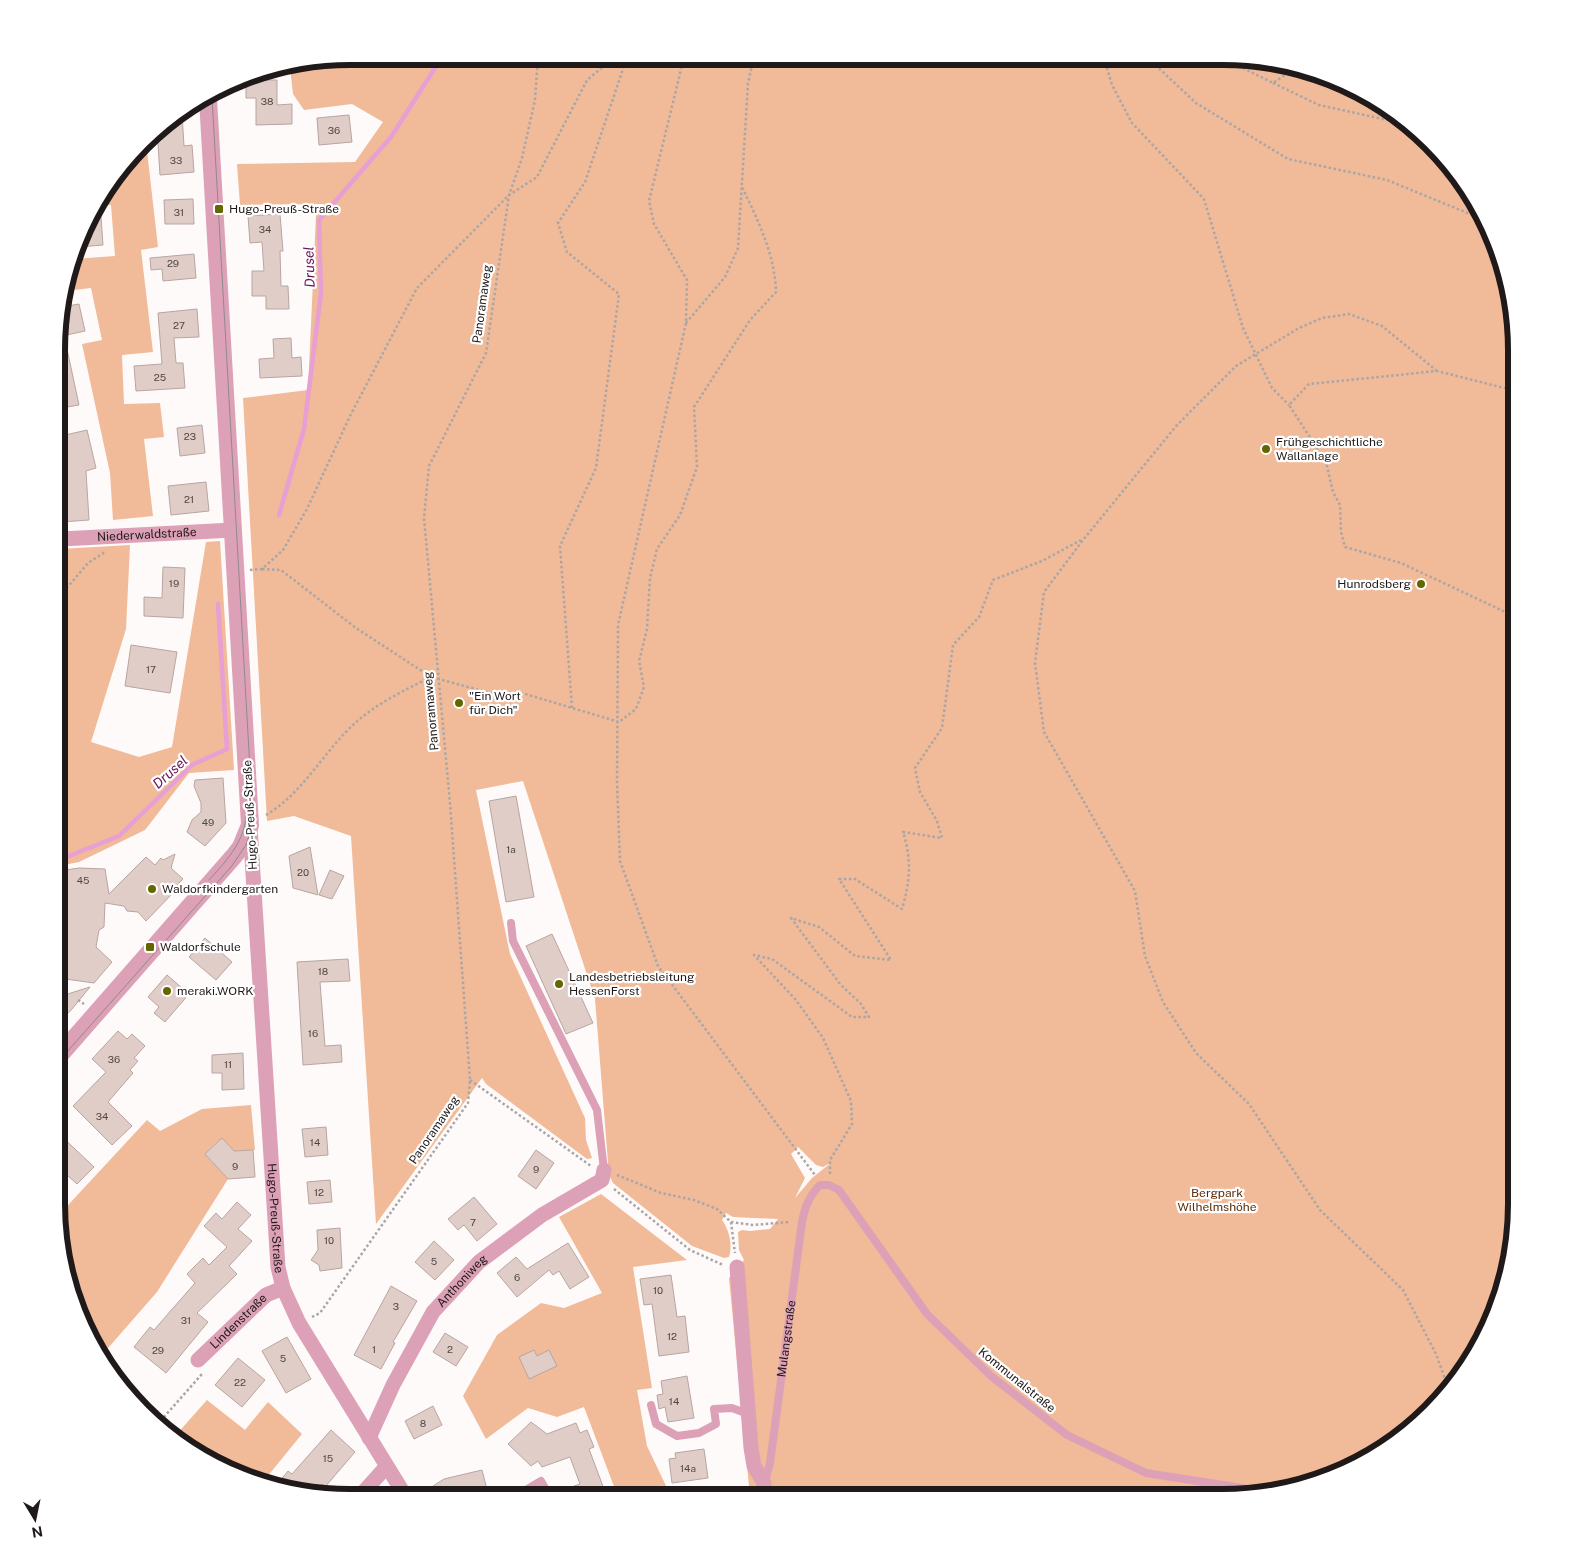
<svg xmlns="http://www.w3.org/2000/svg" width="1573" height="1554" font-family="'Public Sans',sans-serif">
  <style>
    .green { fill: #f1ba98; fill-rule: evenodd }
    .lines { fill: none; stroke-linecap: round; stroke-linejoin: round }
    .stream { stroke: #e79fd4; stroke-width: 4.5 }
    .building { fill: #e1cdc8; stroke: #b8a5a0 }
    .path { stroke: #aba6a6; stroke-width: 2.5; stroke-dasharray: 2.5 2.5; stroke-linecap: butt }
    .service { stroke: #dda1b7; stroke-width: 8 }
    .minor { stroke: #dda1b7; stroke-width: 15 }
    .tertiary { stroke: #dda1b7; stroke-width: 18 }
    .tram { stroke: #8f8a8a; stroke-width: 1 }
    .poi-dot { fill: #660; stroke: #fff; stroke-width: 2 }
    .labels { text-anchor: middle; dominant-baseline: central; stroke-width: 4.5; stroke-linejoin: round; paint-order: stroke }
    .number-label { font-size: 10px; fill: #504645 }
    .poi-label { font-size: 12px; fill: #201919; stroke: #fff; text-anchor: start }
    .street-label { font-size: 12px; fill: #201919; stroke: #fff }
    .park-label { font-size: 12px; fill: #5b2c07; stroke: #fff }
    .water-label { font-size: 14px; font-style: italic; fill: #661357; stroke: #fff }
    .rim { fill: none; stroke: #201919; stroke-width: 6 }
  </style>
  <rect width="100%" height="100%" fill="#fefafa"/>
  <path class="green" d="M350,56H397L403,64L413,56L1261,59L1370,95L1456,171L1501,255L1516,331V1223L1486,1334L1444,1398L1402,1437L1318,1482L1242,1497H750L729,1278L744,1260L739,1250L738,1232L742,1230L750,1231L770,1229L778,1219L733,1217L726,1213L722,1220C729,1230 733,1244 729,1257L724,1258L692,1246L613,1183L609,1175L595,999L523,781L476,790L510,954L585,1118L586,1140L592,1158L587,1159L486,1084L482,1078L376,1224L351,836L294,816L267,821L243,398L308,390L316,215L324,204L240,205L237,164L355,162L383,122L352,104L304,110L293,94L290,67L281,68ZM798,1147L816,1165L823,1167L832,1162L812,1178L795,1198L805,1178L791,1154Z
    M146,142L158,247L141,250L153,352L122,355L124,404L160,403L164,437L144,439L153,516L113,520L110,473L82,344L102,340L91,288L74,290L70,272L74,259L115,256L111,205L94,206Z
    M220,541L234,770L189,773L145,830L79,862L59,866L60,549L130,545L126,629L91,742L139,757L172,747L206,542Z
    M251,1105L255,1150L234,1151L222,1138L205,1154L228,1179L157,1292L102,1355L81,1317L86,1310L71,1295L57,1217L147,1120L160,1131L202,1109Z
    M601,1194L687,1260L633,1267L652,1388L637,1390L647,1446L667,1488L686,1486L687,1497H618L584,1407L557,1417L528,1408L486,1439L463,1396L497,1335L541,1303L564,1308L602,1293L559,1217Z
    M207,1400L245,1430L268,1402L302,1434L262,1483L203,1459L176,1435Z"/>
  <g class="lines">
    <path class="stream" d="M279,515L304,429L321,293L319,220L391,137L442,57
      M59,860L119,836L192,765L227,749L218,604"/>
  </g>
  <path class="building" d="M246,80H277V105L292,104V124L256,125V98H246Z
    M182,114L184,146L192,145L194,172L160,175L157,129Z
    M349,115L352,142L319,145L317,118Z
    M193,199L194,224H165L164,200Z
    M280,214L283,251H280L281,286H288L289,309H266V296H252V271H264L262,242L250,243L248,216Z
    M90,217H101L103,245L79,247Z
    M194,254L196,278L163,281L162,269L151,270L150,258Z
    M79,304L85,331L62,336V307Z
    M197,309L199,337L174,338L176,363H183L185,388L136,391L134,366L162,364L158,313Z
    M291,338L292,358L301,357L302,376L260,378L259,359L274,358L273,339Z
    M62,349H67L79,405L61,408Z
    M202,425L205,453L180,456L177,428Z
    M87,430L96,468L86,471L89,520L61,522V436Z
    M206,482L209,511L171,515L168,486Z
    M163,567L185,568L183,618L144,616V597L162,598Z
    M131,645L177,652L170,693L125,686Z
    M223,778L226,823L205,846L187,832L192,820L201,812V803L194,786L195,780Z
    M516,796L534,897L506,902L489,801Z
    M310,847L318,895L293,888L289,856Z
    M175,854L171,868L183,879L169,893L171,895L146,921L138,912L127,911L124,906L105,903L104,927L99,930L96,947L112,962L94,983L58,978L59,871L79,868L105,869L109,894L146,857L155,865L161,858L163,860Z
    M330,870L344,876L332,899L319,895Z
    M552,934L593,1023L566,1034L526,946Z
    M205,938L232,962L216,980L189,957Z
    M348,959L350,981L320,982L325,1046L341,1045L342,1062L303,1065L297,962Z
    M167,975L189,994L165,1022L154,1013L159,1007L148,997Z
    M90,987L72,1009L58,1024V997Z
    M118,1031L127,1039L132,1034L145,1046L134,1058L138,1061L130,1070L133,1073L108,1102L132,1126L112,1145L73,1106L106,1072L92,1059Z
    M243,1053L244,1089L222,1090V1073H212V1055Z
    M326,1127L328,1155L305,1157L302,1129Z
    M57,1132L94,1167L77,1184L57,1166Z
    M222,1138L234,1151L253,1150L255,1177L228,1179L205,1154Z
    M536,1150L554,1163L536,1189L518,1176Z
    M330,1180L332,1202L309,1204L307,1182Z
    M474,1197L497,1224L477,1241L464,1225L458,1230L448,1219Z
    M237,1202L251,1215L238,1229L252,1241L229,1266L237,1274L197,1313L208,1322L166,1373L134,1347L150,1327L154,1330L195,1283L187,1274L203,1258L209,1265L227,1247L204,1226L216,1213L222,1219Z
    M340,1228L342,1268L320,1271L319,1265L311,1260L318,1250L317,1230Z
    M434,1241L454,1260L435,1280L415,1262Z
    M568,1243L589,1277L570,1289L559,1271L553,1275L549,1270L517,1297L497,1273L516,1257L527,1269Z
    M671,1275L677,1317L685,1316L689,1352L659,1356L652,1304L644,1305L640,1279Z
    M391,1286L417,1301L393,1342L395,1343L381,1369L354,1355Z
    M445,1333L468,1347L456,1366L433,1352Z
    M287,1337L311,1379L286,1393L262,1351Z
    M534,1350L537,1356L549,1350L557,1366L529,1379L519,1357Z
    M238,1358L265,1380L242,1407L215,1385Z
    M687,1376L694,1418L668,1422L665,1407L659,1409L657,1395L663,1394L661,1381Z
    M433,1406L442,1425L414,1439L405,1421Z
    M531,1422L547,1434L576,1423L580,1433L587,1430L594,1447L589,1449L607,1497H556L554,1493L580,1484L570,1457L542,1467L538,1461L531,1466L508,1444Z
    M331,1430L355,1452L325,1487L322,1484L314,1494L274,1488L288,1471L292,1474Z
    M704,1449L708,1478L672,1483L669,1459L676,1458L675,1453Z
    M482,1470L489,1497H436L430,1488L444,1479Z"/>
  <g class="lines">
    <path class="path" d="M684,57L649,201L654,224L687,280L686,323L618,625L617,783L620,861L658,966L815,1175
      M1104,58L1112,85L1132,123L1204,199L1243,328L1272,388L1289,405
      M1148,58L1196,103L1288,159L1387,180L1482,219
      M1225,59L1273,83L1293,70
      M1273,83L1319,105L1401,123
      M686,323L725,277L738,248L748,83L754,57
      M1437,371L1382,326L1349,314L1322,318L1299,328L1236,366L1177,425L1083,540L1044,592L1035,663L1044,732L1135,891L1145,956L1163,1002L1196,1053L1249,1104L1320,1210L1403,1290L1436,1354L1449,1390
      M1516,391L1437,371L1309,384L1289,405L1326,462L1333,492L1340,505L1341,532L1345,547L1401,563L1516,617
      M262,569L281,570L356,628L431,677L494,694L522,693L619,722L636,709L644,687L639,661L647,629L650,578L657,549L680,515L697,467L694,407L750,320L776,292C775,255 758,220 742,187
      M250,570L262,569L283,550L307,509L350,416L417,288L509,195L537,177L587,80L615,57
      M60,596L88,563L105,552
      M572,708L560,546L596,468L619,294L567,252L558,223L585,182L627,57
      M59,758L61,759
      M266,815C303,793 322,754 353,725C375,704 405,690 431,677
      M58,987L67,993
      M78,1000L84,1004
      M470,1080L591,1166
      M830,1174V1160L852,1124L851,1101L823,1038L796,1000L754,955L772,959L852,1017H869L861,1004L840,984L791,918L819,927L855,956L891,960L839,879H855L902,909C910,882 912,860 903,832L942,838L937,821L920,792L915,768L942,728L953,645L979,617L993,580L1042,561L1081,540
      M617,1175L661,1193L694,1200L717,1209L731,1222L753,1225L790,1222
      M614,1189L690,1250L723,1265
      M731,1222L735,1253
      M312,1317L320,1313L468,1103L470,1080L450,803L424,518L429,466L486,353L509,195L522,158L535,100L538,57
      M159,1419L164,1417L202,1374"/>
    <g class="service">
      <path d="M511,923L513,941L597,1110L604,1170"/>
      <path d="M651,1405L656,1424L677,1436L699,1433L716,1424L714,1409L732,1408L748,1414"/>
      <path id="s1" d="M765,1482L770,1463L802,1222C805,1207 809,1196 820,1185H829L839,1190L927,1314L991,1376L1067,1435L1146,1473L1268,1492"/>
      <path d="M514,1497L541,1481L550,1497"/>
    </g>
    <g class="minor">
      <path id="s2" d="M61,539L233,530"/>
      <path id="s3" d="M250,827L278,1267L283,1288L299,1323L406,1497"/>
      <path d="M737,1267L751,1448L754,1466L764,1483L762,1497"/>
      <path id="s4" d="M198,1360L266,1295L283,1288"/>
      <path id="s5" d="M369,1438L393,1385L433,1312L479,1262L542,1215L602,1180L604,1170"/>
      <path d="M359,1497L386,1467"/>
    </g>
    <path class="tertiary" d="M58,1057L234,856L241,847L250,825L208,99"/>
    <path class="tram" d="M209,880C229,858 248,838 246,807
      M58,1062L231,867L246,845L253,823L212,97"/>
  </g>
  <g class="poi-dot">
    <rect x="214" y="204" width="10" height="10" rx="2.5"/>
    <circle cx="1266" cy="449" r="5"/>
    <circle cx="1421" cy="584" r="5"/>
    <circle cx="459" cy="703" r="5"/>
    <circle cx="152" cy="889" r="5"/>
    <rect x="145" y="942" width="10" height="10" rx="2.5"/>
    <circle cx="559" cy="984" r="5"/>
    <circle cx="167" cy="991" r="5"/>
  </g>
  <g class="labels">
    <g class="number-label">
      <text x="267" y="101">38</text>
      <text x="334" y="130">36</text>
      <text x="176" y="160">33</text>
      <text x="179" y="212">31</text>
      <text x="265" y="229">34</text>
      <text x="173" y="263">29</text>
      <text x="179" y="325">27</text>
      <text x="160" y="377">25</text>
      <text x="190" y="436">23</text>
      <text x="189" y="499">21</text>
      <text x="174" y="583">19</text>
      <text x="151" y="669">17</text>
      <text x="208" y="822">49</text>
      <text x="511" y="849">1a</text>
      <text x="303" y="872">20</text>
      <text x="83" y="880">45</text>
      <text x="323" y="971">18</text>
      <text x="313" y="1033">16</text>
      <text x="114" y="1059">36</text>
      <text x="228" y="1064">11</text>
      <text x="102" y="1116">34</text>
      <text x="315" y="1142">14</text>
      <text x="235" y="1166">9</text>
      <text x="536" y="1169">9</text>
      <text x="319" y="1192">12</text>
      <text x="473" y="1222">7</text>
      <text x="329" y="1240">10</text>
      <text x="434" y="1261">5</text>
      <text x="517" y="1277">6</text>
      <text x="658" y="1290">10</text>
      <text x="396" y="1306">3</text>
      <text x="186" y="1320">31</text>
      <text x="672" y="1336">12</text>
      <text x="374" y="1349">1</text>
      <text x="450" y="1349">2</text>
      <text x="158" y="1350">29</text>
      <text x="283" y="1358">5</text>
      <text x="240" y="1382">22</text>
      <text x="674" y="1401">14</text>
      <text x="423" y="1423">8</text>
      <text x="328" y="1458">15</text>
      <text x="688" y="1468">14a</text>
    </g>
    <g class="poi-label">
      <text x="229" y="209">Hugo-Preuß-Straße</text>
      <text x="1276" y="442">Frühgeschichtliche<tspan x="1276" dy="14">Wallanlage</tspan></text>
      <text x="1411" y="584" text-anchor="end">Hunrodsberg</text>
      <text x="469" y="696">"Ein Wort<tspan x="469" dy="14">für Dich"</tspan></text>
      <text x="162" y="889">Waldorfkindergarten</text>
      <text x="160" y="947">Waldorfschule</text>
      <text x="569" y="977">Landesbetriebsleitung<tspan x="569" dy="14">HessenForst</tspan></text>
      <text x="177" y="991">meraki.WORK</text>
    </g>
    <g class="street-label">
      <text transform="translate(482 304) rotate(-82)">Panoramaweg</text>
      <text stroke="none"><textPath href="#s2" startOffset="86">Niederwaldstraße</textPath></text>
      <text transform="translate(431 711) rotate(-95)">Panoramaweg</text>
      <text transform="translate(250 815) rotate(-93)">Hugo-Preuß-Straße</text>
      <text transform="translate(434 1130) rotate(-56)">Panoramaweg</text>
      <text stroke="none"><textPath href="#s3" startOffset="392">Hugo-Preuß-Straße</textPath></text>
      <text stroke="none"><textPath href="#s5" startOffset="184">Anthoniweg</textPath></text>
      <text stroke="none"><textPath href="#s4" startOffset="56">Lindenstraße</textPath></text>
      <text stroke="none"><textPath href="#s1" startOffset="145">Mulangstraße</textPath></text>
      <text transform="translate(1017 1380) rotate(39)">Kommunalstraße</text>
    </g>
    <g class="park-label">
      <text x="1217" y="1193">Bergpark<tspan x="1217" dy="14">Wilhelmshöhe</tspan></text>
    </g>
    <g class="water-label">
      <text transform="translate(309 267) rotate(-92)">Drusel</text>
      <text transform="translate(170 772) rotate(-42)">Drusel</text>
    </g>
  </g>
  <path d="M0 0H1573V1554H0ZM350 65H1223A285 285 0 0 1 1508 350V1204A285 285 0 0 1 1223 1489H350A285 285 0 0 1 65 1204V350A285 285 0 0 1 350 65Z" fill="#fff" fill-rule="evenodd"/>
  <path class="rim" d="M350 65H1223A285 285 0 0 1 1508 350V1204A285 285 0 0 1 1223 1489H350A285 285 0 0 1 65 1204V350A285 285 0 0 1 350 65Z"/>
  <g transform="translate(35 1519) rotate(170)" stroke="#ffffff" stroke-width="4" paint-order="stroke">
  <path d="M0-4L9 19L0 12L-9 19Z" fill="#201919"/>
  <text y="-8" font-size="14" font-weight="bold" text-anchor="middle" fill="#201919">N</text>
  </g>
</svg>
